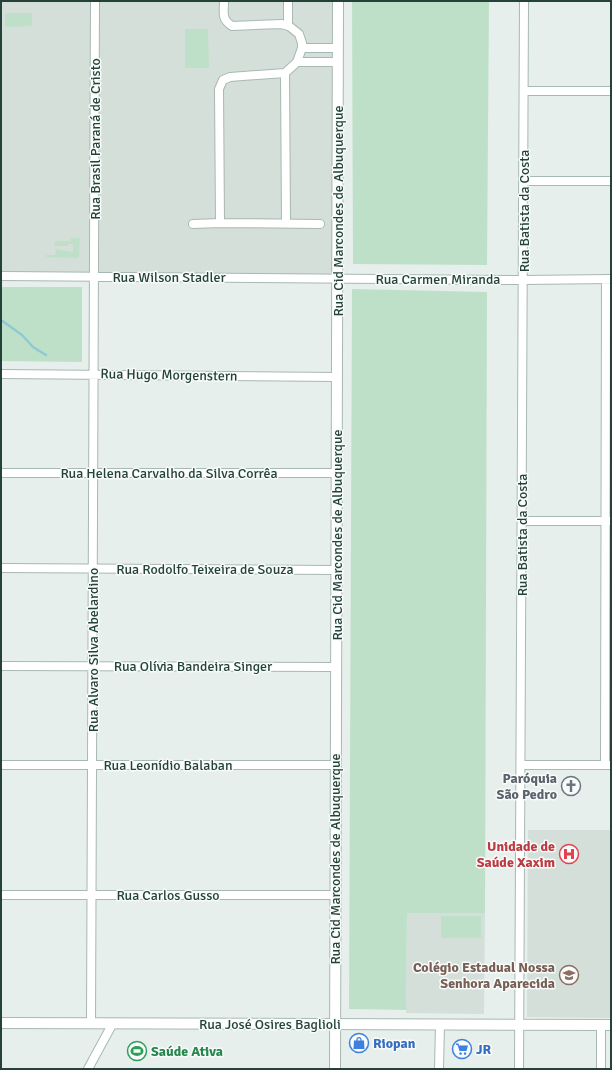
<svg xmlns="http://www.w3.org/2000/svg" width="612" height="1070" font-family="Signika,sans-serif">
  <style>
    .built { fill: #d4dfda }
    .green { fill: #bfe0c8 }
    .lines { fill: none; stroke-linecap: round; stroke-linejoin: round }
    .stream { stroke: #8ec9d4; stroke-width: 2.5 }
    .minor-casing { stroke: #a8b8b2; stroke-width: 10 }
    .tertiary-casing { stroke: #a8b8b2; stroke-width: 12 }
    .minor { stroke: #fff; stroke-width: 8 }
    .tertiary { stroke: #fff; stroke-width: 10 }
    .labels { text-anchor: middle; dominant-baseline: central; stroke-width: 3; stroke-linejoin: round; paint-order: stroke }
    .street-label { font-size: 14px; fill: #24423a; stroke: #f7fbf9 }
    .worship-label { font-size: 14px; font-weight: bold; fill: #5b616d; stroke: #f7fbf9; text-anchor: end }
    .health-label { font-size: 14px; font-weight: bold; fill: #be3a42; stroke: #f7fbf9; text-anchor: end }
    .education-label { font-size: 14px; font-weight: bold; fill: #785e54; stroke: #f7fbf9; text-anchor: end }
    .shop-label { font-size: 14px; font-weight: bold; fill: #366cbe; stroke: #f7fbf9; text-anchor: start }
    .leisure-label { font-size: 14px; font-weight: bold; fill: #27864d; stroke: #f7fbf9; text-anchor: start }
  </style>
  <rect width="100%" height="100%" fill="#e6efeb"/>
  <path class="built" d="M1,1H338L337,278L1,276Z
    M528,830H611V1018L527,1017Z
    M407,913H485L484,1014L406,1013Z"/>
  <path class="green" d="M352,1H489L487,265L353,264Z
    M5,13H32V26L5,27Z
    M185,29H208L209,68H185Z
    M71,238H80L79,258L46,257V255H55L56,249L73,252V244H68V246H54L55,241H70Z
    M1,287H82V362L1,361Z
    M352,289L487,292L485,913H407L406,1010L349,1009Z
    M441,916H481V938H441Z"/>
  <g class="lines">
    <path class="stream" d="M1,320L22,335L33,347L46,355"/>
    <defs>
      <path id="minor" d="M288,1V26
        M302,48H338
        M297,62H338
        M285,73L286,223
        M524,91H611
        M524,181H611
        M220,223L219,89L223,80L230,77L285,73L297,62L302,48V43L299,34L289,26L281,24L232,26C221,19 224,13 224,1
        M193,224L220,223L320,224
        M1,276L523,280L611,279
        M1,374L337,377
        M1,473H337
        M522,521H610
        M1,568L336,570
        M1,666L336,667
        M1,765H336
        M521,765H611
        M605,765L606,279
        M1,895H335
        M91,1023L95,1
        M601,1025V1069
        M88,1069L113,1023
        M439,1069L440,1024
        M519,1069L524,1"/>
      <path id="tertiary" d="M1,1023L611,1025
        M335,1069L338,1"/>
    </defs>
    <use href="#minor" class="minor-casing"/>
    <use href="#tertiary" class="tertiary-casing"/>
    <use href="#minor" class="minor"/>
    <use href="#tertiary" class="tertiary"/>
  </g>
  <defs>
    <symbol id="church-ring" viewBox="-11 -11 22 22"><circle r="9.5" fill="#f7fbf9" stroke="#6b7280" stroke-width="1.5"/><path d="M-1.2-6h2.4v3.5h3.3v2.4h-3.3V6h-2.4V-.1h-3.3v-2.4h3.3Z" fill="#6b7280"/></symbol>
    <symbol id="hospital-ring" viewBox="-11 -11 22 22"><circle r="9.5" fill="#f7fbf9" stroke="#e0444e" stroke-width="1.5"/><path d="M-5-5h3v3.5h4V-5h3V5h-3V1.5h-4V5h-3Z" fill="#e0444e"/></symbol>
    <symbol id="school-ring" viewBox="-11 -11 22 22"><circle r="9.5" fill="#f7fbf9" stroke="#8d6e63" stroke-width="1.5"/><path d="M0-5L7-2L0 1L-7-2ZM-4 1L0 2.5L4 1V4Q0 6-4 4Z" fill="#8d6e63"/></symbol>
    <symbol id="shop-ring" viewBox="-11 -11 22 22"><circle r="9.5" fill="#f7fbf9" stroke="#3f7fe0" stroke-width="1.5"/><path d="M-5-2.5h2.3a2.7 3.5 0 0 1 5.4 0H5L5.5 6h-11ZM-1.5-2.5h3a1.5 2.3 0 0 0-3 0Z" fill="#3f7fe0"/></symbol>
    <symbol id="supermarket-ring" viewBox="-11 -11 22 22"><circle r="9.5" fill="#f7fbf9" stroke="#3f7fe0" stroke-width="1.5"/><path d="M-6-5.5h2.5l.6 2H6L4.5 2H-2.5L-4.4-4H-6ZM-1.5 3.2a1.3 1.3 0 1 0 .1 0ZM3 3.2a1.3 1.3 0 1 0 .1 0Z" fill="#3f7fe0"/></symbol>
    <symbol id="stadium-ring" viewBox="-11 -11 22 22"><circle r="9.5" fill="#f7fbf9" stroke="#2e9e5b" stroke-width="1.5"/><path d="M0-5a6.5 5 0 1 0 0 10a6.5 5 0 1 0 0-10ZM-3.5-1.8h7v3.6h-7Z" fill="#2e9e5b"/></symbol>
  </defs>
  <g fill-rule="evenodd">
    <use href="#church-ring" x="560" y="775" width="22" height="22"/>
    <use href="#hospital-ring" x="558" y="843" width="22" height="22"/>
    <use href="#school-ring" x="558" y="964" width="22" height="22"/>
    <use href="#shop-ring" x="348" y="1032" width="22" height="22"/>
    <use href="#supermarket-ring" x="451" y="1038" width="22" height="22"/>
    <use href="#stadium-ring" x="126" y="1040" width="22" height="22"/>
  </g>
  <g class="labels">
    <g class="street-label">
      <text transform="translate(95 139) rotate(-90)">Rua Brasil Paraná de Cristo</text>
      <text transform="translate(338 211) rotate(-90)">Rua Cid Marcondes de Albuquerque</text>
      <text transform="translate(524 211) rotate(-90)">Rua Batista da Costa</text>
      <text x="169" y="277">Rua Wilson Stadler</text>
      <text x="438" y="279">Rua Carmen Miranda</text>
      <text transform="translate(169 375) rotate(1)">Rua Hugo Morgenstern</text>
      <text x="169" y="473">Rua Helena Carvalho da Silva Corrêa</text>
      <text transform="translate(337 535) rotate(-90)">Rua Cid Marcondes de Albuquerque</text>
      <text transform="translate(522 535) rotate(-90)">Rua Batista da Costa</text>
      <text x="205" y="569">Rua Rodolfo Teixeira de Souza</text>
      <text transform="translate(93 650) rotate(-90)">Rua Alvaro Silva Abelardino</text>
      <text x="193" y="666">Rua Olívia Bandeira Singer</text>
      <text x="168" y="765">Rua Leonídio Balaban</text>
      <text transform="translate(335 859) rotate(-90)">Rua Cid Marcondes de Albuquerque</text>
      <text x="168" y="895">Rua Carlos Gusso</text>
      <text x="270" y="1024">Rua José Osires Baglioli</text>
    </g>
    <g class="worship-label">
      <text x="557" y="778">Paróquia<tspan x="557" dy="16">São Pedro</tspan></text>
    </g>
    <g class="health-label">
      <text x="555" y="846">Unidade de<tspan x="555" dy="16">Saúde Xaxim</tspan></text>
    </g>
    <g class="education-label">
      <text x="555" y="967">Colégio Estadual Nossa<tspan x="555" dy="16">Senhora Aparecida</tspan></text>
    </g>
    <g class="shop-label">
      <text x="373" y="1043">Riopan</text>
      <text x="476" y="1049">JR</text>
    </g>
    <g class="leisure-label">
      <text x="151" y="1051">Saúde Ativa</text>
    </g>
  </g>
  <rect width="612" height="1070" fill="none" stroke="#24423a" stroke-width="4"/>
</svg>
